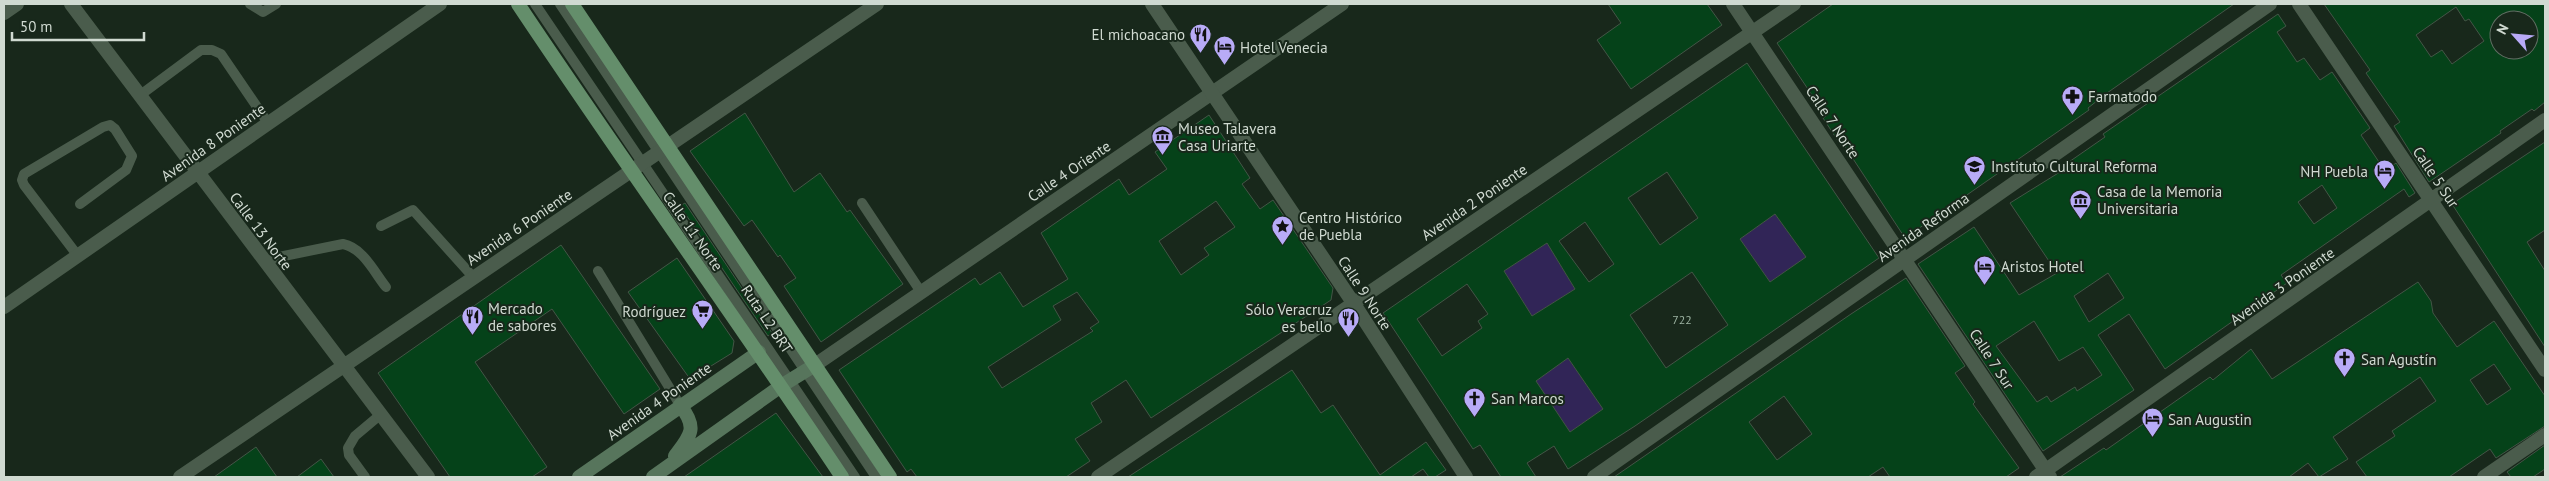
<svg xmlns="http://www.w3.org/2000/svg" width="2549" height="481" font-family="'PT Sans',sans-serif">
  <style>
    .green { fill: #312557 }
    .building { fill: #054219; stroke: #435546; fill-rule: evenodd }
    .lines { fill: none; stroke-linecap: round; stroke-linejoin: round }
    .service { stroke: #4a5c4c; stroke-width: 10 }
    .minor { stroke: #4a5c4c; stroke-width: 14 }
    .tertiary { stroke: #4a5c4c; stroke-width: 14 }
    .secondary { stroke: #57755c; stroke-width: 14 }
    .primary { stroke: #648e6b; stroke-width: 14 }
    .labels { text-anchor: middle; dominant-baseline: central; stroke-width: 4; stroke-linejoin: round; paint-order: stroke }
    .number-label { font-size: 12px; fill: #9db4a3 }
    .poi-label { font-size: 15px; fill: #d0dad1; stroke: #18281b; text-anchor: start }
    .street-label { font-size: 15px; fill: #d0dad1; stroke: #18281b }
  </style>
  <rect width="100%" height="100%" fill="#18281b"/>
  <path class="green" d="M1775,214L1806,257L1770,282L1740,239Z
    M1547,243L1575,289L1532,316L1504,271Z
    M1568,358L1603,409L1570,432L1536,381Z"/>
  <path class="building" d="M1608,4H1707L1722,25L1631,89L1597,40L1621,23Z
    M1833,4H2234L2107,93L2088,108L2089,110L1905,238L1844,145L1842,147L1823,118L1826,116L1777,43Z
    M2324,4H2545V102L2534,111L2532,109L2500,131L2501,133L2429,182L2394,126L2400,122L2366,73L2370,70ZM2456,7L2465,21L2469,19L2484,41L2452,64L2442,50L2431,57L2416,35ZM2499,20H2529V50H2499Z
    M2278,14L2286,26L2277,32L2297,62L2304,58L2320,80L2332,72L2370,128L2361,135L2385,171L2396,163L2415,193L2409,197L2404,189L2281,275L2287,283L2165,369L2129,314L2098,335L2134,390L2043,451L1918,264L1974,227L2019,295L2057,273L2010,203L2068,167L2066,164L2105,137L2103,134ZM2322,185L2337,208L2314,224L2298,202ZM2108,273L2124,298L2089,322L2074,296ZM2034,321L2059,361L2083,347L2102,375L2077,391L2075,387L2051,402L2047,396L2037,402L1996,346Z
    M1747,63L1879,258L1635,426L1568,469L1554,446L1527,463L1536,477H1501L1480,445L1473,449L1383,313ZM1667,172L1698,218L1660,245L1628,198ZM1775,214L1806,257L1770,282L1740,239ZM1585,222L1614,264L1589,282L1559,241ZM1547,243L1575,289L1532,316L1504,271ZM1692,272L1728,325L1666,368L1630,315ZM1467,284L1488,314L1478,321L1482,328L1442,356L1417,319ZM1568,358L1603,409L1570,432L1536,381Z
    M745,113L794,192L820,173L847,212L850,210L903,284L821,342L784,286L796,278L780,255L778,257L752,220L744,226L690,151Z
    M1209,115L1250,178L1242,184L1260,209L1273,200L1333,288L1331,300L1151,418L1126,380L1091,403L1102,422L1075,439L1090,461L1066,477H917L911,469L907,472L839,370L975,278L980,285L1000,272L1023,307L1068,279L1041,233L1119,179L1129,195L1167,169L1155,152ZM1216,201L1235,227L1204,248L1209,255L1181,275L1159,241ZM1077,292L1099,322L1090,328L1093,331L1002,388L988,367L1061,320L1053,306Z
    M2545,142V230L2527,242L2545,271V347L2452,204Z
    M685,203L772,333L768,336L680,206Z
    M561,245L660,389L624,414L552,309L475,362L547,467L532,477H450L378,373Z
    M677,258L734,341L732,353L690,379L628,292Z
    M1906,278L1965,366L1955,373L1975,402L1973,404L2019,468L2006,477H1890L1883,467L1868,477H1614L1851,314ZM1784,396L1812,434L1777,460L1749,422Z
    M2418,282L2431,301L2433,313L2457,347L2494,321L2545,396V426L2496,458L2490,449L2449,477H2367L2356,462L2395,436L2392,431L2436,401L2420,377L2333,437L2348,459L2319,477L2308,463L2289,477H2060L2104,448L2106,450L2210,377L2213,380L2251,349L2272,379ZM2494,364L2511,389L2487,405L2470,380Z
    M1292,370L1321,413L1333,405L1380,475L1426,442L1446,470L1435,477H1429L1423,469L1411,477H1128Z
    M776,413L823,477H684Z
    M2545,445V469L2533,477H2511L2507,472Z
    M256,447L277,477H214Z
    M321,459L334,477H297Z"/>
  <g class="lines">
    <path class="service" d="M250,4L263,12L276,4
      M535,4L855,477
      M560,4L876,477
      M139,96L201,50H212L221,54L268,123
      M862,203L921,292
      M381,226L413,210L474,278
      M78,256L24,185L22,180L24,174L103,127L110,125L115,129L132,156L126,170L80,204
      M265,263L274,258L343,244C363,248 374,272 386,287
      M598,271L680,405
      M365,477L349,455L348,448L355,436L380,415"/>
    <path class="minor" d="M71,4L428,477
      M1733,4L2050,477
      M2299,4L2545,370
      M4,13L17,4
      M4,307L440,4
      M815,365L1342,4
      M180,477L877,4
      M1098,477L1794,4
      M1594,477L2270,4
      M2036,477L2545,120
      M2484,477L2545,435"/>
    <path class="tertiary" d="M1152,4L1354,304L1466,477"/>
    <path class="secondary" d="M675,456C691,435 698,428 680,405
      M579,477L759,352
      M653,477L781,386L815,365"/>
    <path class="primary" d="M518,4C624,163 736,318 842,477
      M572,4L890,477"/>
  </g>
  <defs>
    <symbol id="restaurant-pin" viewBox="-11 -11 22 30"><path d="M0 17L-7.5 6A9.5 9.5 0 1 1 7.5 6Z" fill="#b8abf7" stroke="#18281b"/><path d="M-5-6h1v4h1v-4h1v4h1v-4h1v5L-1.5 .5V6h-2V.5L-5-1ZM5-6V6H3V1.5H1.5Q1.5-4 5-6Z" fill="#111"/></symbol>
    <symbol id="hotel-pin" viewBox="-11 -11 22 30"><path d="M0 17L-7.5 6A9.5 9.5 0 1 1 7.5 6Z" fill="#b8abf7" stroke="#18281b"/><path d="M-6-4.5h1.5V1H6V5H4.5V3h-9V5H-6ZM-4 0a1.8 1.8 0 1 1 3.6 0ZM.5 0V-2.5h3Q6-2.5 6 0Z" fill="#111"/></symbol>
    <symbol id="pharmacy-pin" viewBox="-11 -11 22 30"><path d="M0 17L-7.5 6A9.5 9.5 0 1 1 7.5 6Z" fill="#b8abf7" stroke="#18281b"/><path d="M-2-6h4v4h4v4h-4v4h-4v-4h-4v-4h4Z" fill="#111"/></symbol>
    <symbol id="museum-pin" viewBox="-11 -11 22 30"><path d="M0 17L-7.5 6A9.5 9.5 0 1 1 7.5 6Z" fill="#b8abf7" stroke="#18281b"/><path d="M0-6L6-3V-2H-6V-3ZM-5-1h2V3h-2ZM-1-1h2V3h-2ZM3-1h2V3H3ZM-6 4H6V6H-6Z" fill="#111"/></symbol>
    <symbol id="school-pin" viewBox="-11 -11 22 30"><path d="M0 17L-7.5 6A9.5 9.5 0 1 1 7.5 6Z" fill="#b8abf7" stroke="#18281b"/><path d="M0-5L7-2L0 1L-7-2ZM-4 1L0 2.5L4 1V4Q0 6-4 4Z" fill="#111"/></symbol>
    <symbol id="sight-pin" viewBox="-11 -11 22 30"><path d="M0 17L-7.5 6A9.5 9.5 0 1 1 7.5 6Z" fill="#b8abf7" stroke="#18281b"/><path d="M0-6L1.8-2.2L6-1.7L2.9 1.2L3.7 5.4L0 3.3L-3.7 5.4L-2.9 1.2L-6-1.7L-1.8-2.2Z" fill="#111"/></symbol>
    <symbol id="supermarket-pin" viewBox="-11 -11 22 30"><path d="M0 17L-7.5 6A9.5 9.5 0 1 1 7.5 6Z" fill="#b8abf7" stroke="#18281b"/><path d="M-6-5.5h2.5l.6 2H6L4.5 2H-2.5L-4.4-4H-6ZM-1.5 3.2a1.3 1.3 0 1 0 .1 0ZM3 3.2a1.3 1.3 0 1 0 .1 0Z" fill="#111"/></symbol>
    <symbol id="church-pin" viewBox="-11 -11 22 30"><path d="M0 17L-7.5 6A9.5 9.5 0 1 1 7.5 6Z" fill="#b8abf7" stroke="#18281b"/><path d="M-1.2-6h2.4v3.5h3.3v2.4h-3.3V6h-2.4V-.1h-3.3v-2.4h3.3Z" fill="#111"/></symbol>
  </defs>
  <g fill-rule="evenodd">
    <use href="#restaurant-pin" x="1188" y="22" width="25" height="34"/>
    <use href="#hotel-pin" x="1212" y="34" width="25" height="34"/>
    <use href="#pharmacy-pin" x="2060" y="84" width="25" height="34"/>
    <use href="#museum-pin" x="1150" y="124" width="25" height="34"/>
    <use href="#school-pin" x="1962" y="154" width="25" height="34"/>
    <use href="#hotel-pin" x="2372" y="158" width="25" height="34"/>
    <use href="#museum-pin" x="2068" y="188" width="25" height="34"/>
    <use href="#sight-pin" x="1270" y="214" width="25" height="34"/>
    <use href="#hotel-pin" x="1972" y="254" width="25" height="34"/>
    <use href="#supermarket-pin" x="690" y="298" width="25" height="34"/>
    <use href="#restaurant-pin" x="460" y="304" width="25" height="34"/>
    <use href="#restaurant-pin" x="1336" y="306" width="25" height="34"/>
    <use href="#church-pin" x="2332" y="346" width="25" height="34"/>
    <use href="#church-pin" x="1462" y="386" width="25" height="34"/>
    <use href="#hotel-pin" x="2140" y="406" width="25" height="34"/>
  </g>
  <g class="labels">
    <g class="number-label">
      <text x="1682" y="319">722</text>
    </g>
    <g class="poi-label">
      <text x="1185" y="34" text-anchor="end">El michoacano</text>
      <text x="1240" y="47">Hotel Venecia</text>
      <text x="2088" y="96">Farmatodo</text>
      <text x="1178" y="128">Museo Talavera<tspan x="1178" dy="17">Casa Uriarte</tspan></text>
      <text x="1991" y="166">Instituto Cultural Reforma</text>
      <text x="2368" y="171" text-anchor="end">NH Puebla</text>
      <text x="2097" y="191">Casa de la Memoria<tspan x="2097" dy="17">Universitaria</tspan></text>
      <text x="1299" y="217">Centro Histórico<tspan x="1299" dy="17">de Puebla</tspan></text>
      <text x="2001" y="266">Aristos Hotel</text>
      <text x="488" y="308">Mercado<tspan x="488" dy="17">de sabores</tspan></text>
      <text x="1332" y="309" text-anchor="end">Sólo Veracruz<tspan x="1332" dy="17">es bello</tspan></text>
      <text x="686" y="311" text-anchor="end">Rodríguez</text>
      <text x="2361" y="359">San Agustín</text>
      <text x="1491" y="398">San Marcos</text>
      <text x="2168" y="419">San Augustin</text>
    </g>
    <g class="street-label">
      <text transform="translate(1833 122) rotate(56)">Calle 7 Norte</text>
      <text transform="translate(213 142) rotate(-35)">Avenida 8 Poniente</text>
      <text transform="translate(1069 171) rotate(-34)">Calle 4 Oriente</text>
      <text transform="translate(2436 177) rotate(56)">Calle 5 Sur</text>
      <text transform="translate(1474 202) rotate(-34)">Avenida 2 Poniente</text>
      <text transform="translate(519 227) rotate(-34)">Avenida 6 Poniente</text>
      <text transform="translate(1923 227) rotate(-35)">Avenida Reforma</text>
      <text transform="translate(261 231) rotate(53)">Calle 13 Norte</text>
      <text transform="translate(693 231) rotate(55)">Calle 11 Norte</text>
      <text transform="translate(2282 286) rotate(-35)">Avenida 3 Poniente</text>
      <text transform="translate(1365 293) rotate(57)">Calle 9 Norte</text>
      <text transform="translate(767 319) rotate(56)">Ruta L2 BRT</text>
      <text transform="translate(1992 359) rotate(57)">Calle 7 Sur</text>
      <text transform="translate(659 401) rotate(-35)">Avenida 4 Poniente</text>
    </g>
  </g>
  <rect width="2549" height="481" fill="none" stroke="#d0dad1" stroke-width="10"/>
  <g transform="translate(2514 35) rotate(297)"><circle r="24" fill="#18281b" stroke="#626f64"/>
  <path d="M0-4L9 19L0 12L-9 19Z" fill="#b8abf7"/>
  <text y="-8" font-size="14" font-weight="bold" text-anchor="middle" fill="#d0dad1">N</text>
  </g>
  <path d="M12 32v8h132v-8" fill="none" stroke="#d0dad1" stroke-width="2.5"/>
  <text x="20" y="32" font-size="15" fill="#d0dad1" stroke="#18281b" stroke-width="4" paint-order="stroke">50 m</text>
</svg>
